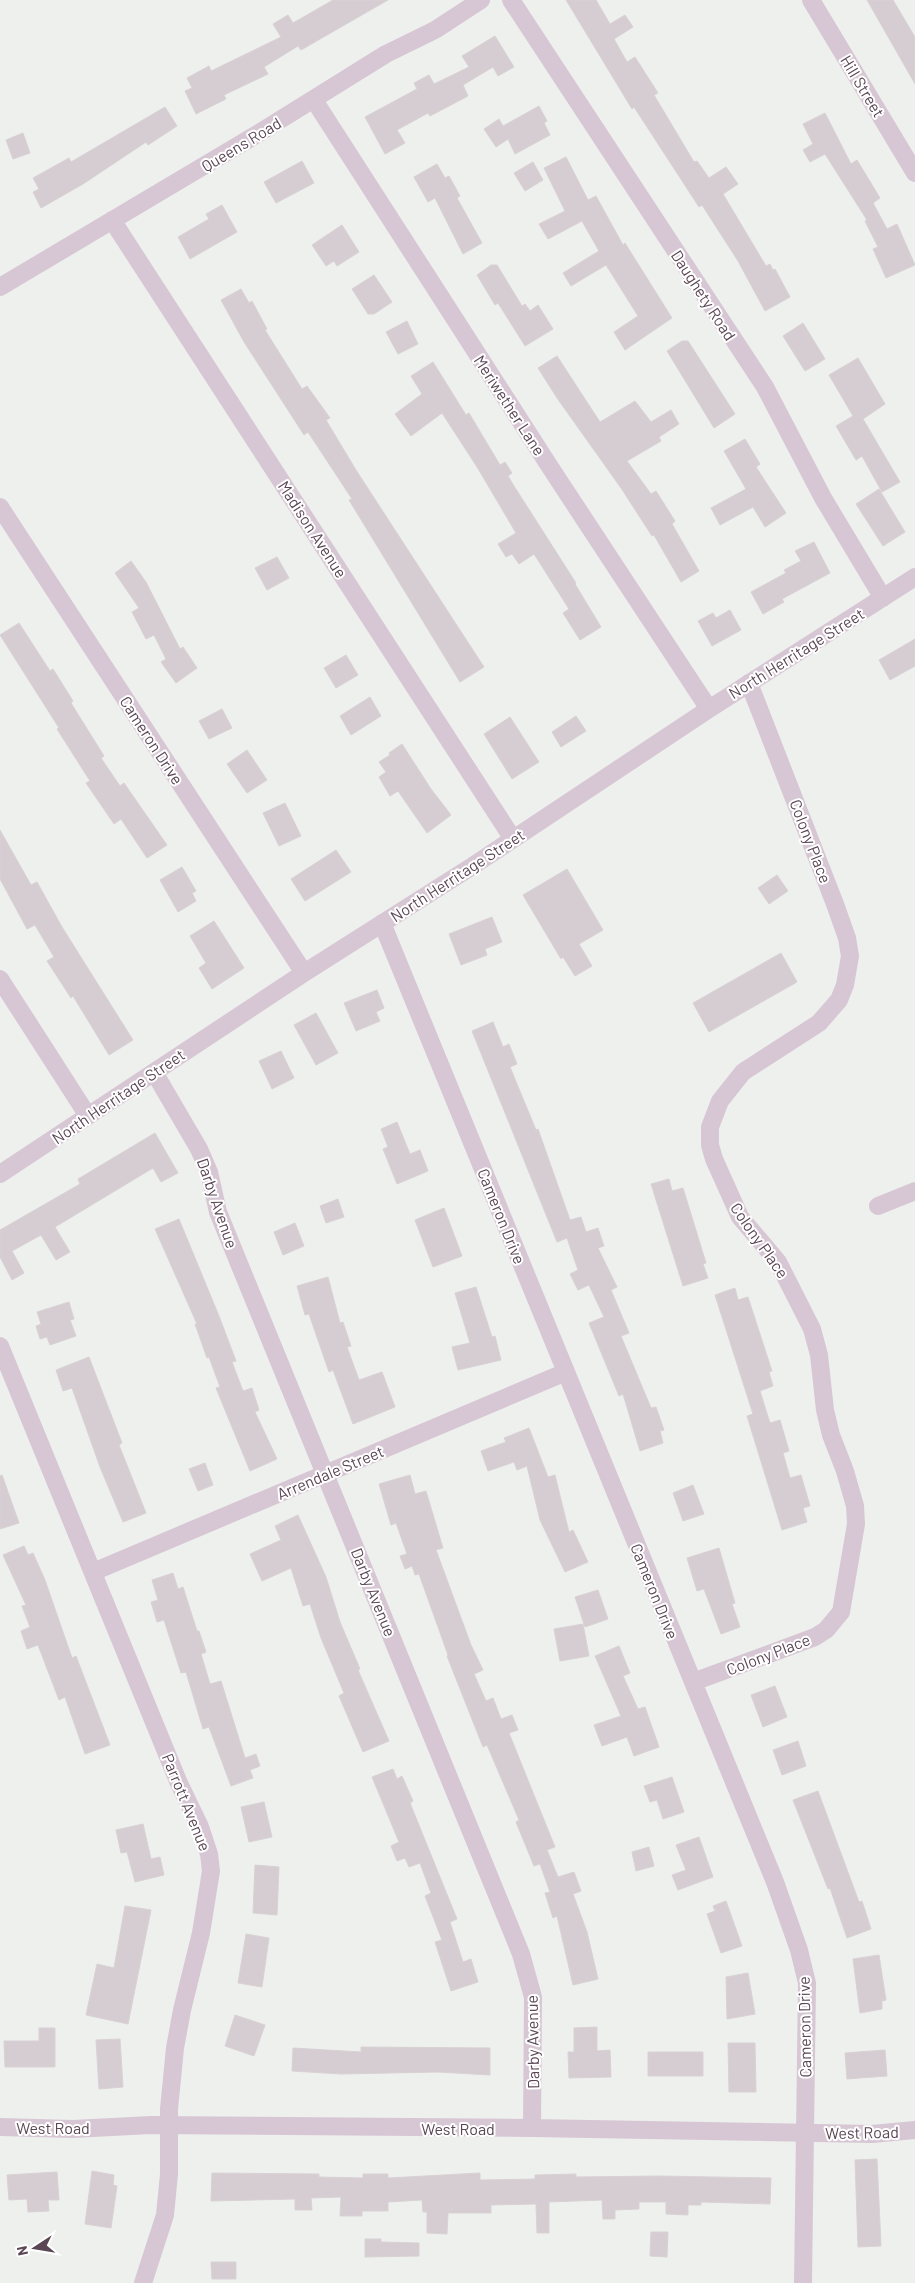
<svg xmlns="http://www.w3.org/2000/svg" width="915" height="2283" font-family="Barlow,sans-serif">
  <style>
    .building { fill: #d5cdd1; stroke: #d9d1d5 }
    .lines { fill: none; stroke-linecap: round; stroke-linejoin: round }
    .minor { stroke: #d7c7d4; stroke-width: 18 }
    .labels { text-anchor: middle; dominant-baseline: central; stroke-width: 4; stroke-linejoin: round; paint-order: stroke }
    .street-label { font-size: 16px; fill: #5a4655; stroke: #fff }
  </style>
  <rect width="100%" height="100%" fill="#eef0ed"/>
  <path class="building" d="M333,0H388L301,50L298,46L264,67L268,74L224,95L226,99L196,114L185,91L192,88L187,78L209,66L211,71L281,37L273,24L288,15L293,23Z
    M566,0H596L610,24L625,15L633,27L614,39L627,62L635,57L658,93L654,95L694,162L697,161L709,178L726,167L738,184L723,194L766,266L770,264L773,270L775,269L790,297L765,311L738,261L702,205L699,207L634,107L632,109Z
    M867,0H893L915,37V84Z
    M495,36L514,67L498,76L493,67L463,85L468,96L430,116L428,113L397,130L405,143L385,154L365,117L417,89L414,83L429,75L434,84L469,67L462,56Z
    M539,106L547,121L544,123L550,135L515,154L508,139L496,147L484,129L499,119L503,126Z
    M165,107L177,126L148,145L146,142L83,184L41,208L33,192L39,189L33,178L69,158L71,162Z
    M825,113L851,164L857,160L880,198L873,203L887,229L897,224L915,265L886,278L873,249L878,247L865,221L867,220L825,154L810,162L803,150L813,144L803,124Z
    M23,133L30,153L13,159L6,140Z
    M566,157L588,200L596,196L623,245L625,243L672,318L625,350L614,332L638,316L606,265L571,286L563,273L599,251L582,221L548,239L539,224L565,211L544,168Z
    M302,161L314,183L276,203L264,182Z
    M533,162L543,180L525,191L514,173Z
    M437,164L445,178L449,176L460,196L457,198L482,243L463,254L435,198L428,202L414,177Z
    M222,205L237,232L190,259L178,237L209,219L206,214Z
    M342,225L359,252L337,266L334,261L326,266L312,245Z
    M491,265H497L522,306L525,304L530,311L538,305L553,329L525,346L498,303L495,305L477,275Z
    M374,275L392,302L374,314H368L352,289Z
    M241,289L249,303L252,301L267,329L265,330L302,389L307,386L330,418L326,420L356,470L484,667L460,682L349,500L352,499L308,432L304,435L244,342L221,300Z
    M407,321L418,344L398,354L386,332Z
    M803,323L825,359L805,371L783,336Z
    M682,341H688L735,414L714,428L667,351Z
    M557,356L600,422L635,401L651,422L671,410L679,424L659,437L661,441L627,461L651,494L656,491L675,521L672,524L699,571L681,582L654,535L652,536L621,488L557,398L538,368Z
    M858,358L885,404L863,419L900,482L882,492L862,456L856,460L836,426L853,416L829,375Z
    M433,362L466,415L469,413L500,465L505,462L512,473L508,476L514,486L576,583L575,584L601,627L580,640L563,613L569,609L534,554L519,564L512,554L506,557L498,544L516,533L477,467L442,413L411,436L395,414L422,394L411,376Z
    M745,439L760,464L756,467L786,513L765,527L753,507L720,525L711,508L746,489L724,451Z
    M879,489L905,532L883,546L856,504Z
    M814,542L830,573L782,599L784,602L763,614L751,592L786,573L784,570L801,561L795,551Z
    M277,557L289,578L267,590L255,568Z
    M131,561L146,582L180,649L183,647L197,668L176,683L161,662L166,659L154,635L146,639L132,612L139,608L115,573Z
    M730,610L741,630L712,646L698,621L713,613L716,618Z
    M19,623L50,671L53,669L73,701L71,703L104,756L101,758L120,786L124,783L167,845L147,858L121,819L114,824L86,783L90,781L57,729L59,728L0,635Z
    M915,639V666L890,680L879,660Z
    M346,655L358,675L336,688L324,668Z
    M370,697L381,716L351,735L340,716Z
    M222,709L232,728L209,739L199,721Z
    M576,716L586,731L561,747L552,732Z
    M510,717L539,762L512,779L484,734Z
    M402,744L431,789L451,815L427,833L398,791L390,796L379,777L386,772L379,762L390,755L389,753Z
    M247,750L267,780L247,793L227,764Z
    M285,803L301,836L279,846L263,813Z
    M0,830L31,885L37,882L62,927L133,1040L109,1055L73,996L71,998L47,961L54,957L35,925L27,929L0,879Z
    M336,850L351,872L305,901L291,879Z
    M182,867L196,891L192,893L196,901L178,912L160,880Z
    M567,869L603,930L579,944L592,966L575,976L563,957L561,959L523,895Z
    M777,875L788,891L769,904L758,888Z
    M492,917L502,942L485,949L487,955L461,965L449,934Z
    M214,921L244,968L212,989L199,968L206,963L190,936Z
    M781,953L797,982L709,1032L693,1003Z
    M377,990L384,1008L376,1012L380,1021L356,1031L344,1003Z
    M316,1013L338,1053L316,1065L294,1025Z
    M493,1022L503,1047L509,1044L517,1064L510,1067L536,1130L538,1129L570,1220L581,1217L586,1232L598,1228L604,1246L598,1248L617,1287L611,1290L629,1333L621,1336L651,1408L656,1407L664,1430L660,1431L663,1443L640,1451L623,1394L619,1396L589,1323L604,1317L589,1285L578,1290L570,1274L578,1270L567,1238L557,1242L472,1031Z
    M281,1051L294,1078L272,1089L259,1061Z
    M397,1122L410,1154L420,1150L428,1171L397,1184L383,1149L388,1147L381,1129Z
    M155,1133L178,1173L161,1182L153,1168L55,1227L70,1252L56,1260L41,1235L12,1251L24,1273L12,1280L0,1257V1230L80,1184L78,1179Z
    M669,1179L672,1191L683,1188L706,1263L703,1264L708,1278L683,1286L651,1184Z
    M338,1199L344,1217L326,1223L320,1206Z
    M444,1208L462,1256L433,1267L415,1220Z
    M179,1219L219,1316L236,1361L232,1362L243,1391L252,1388L259,1410L255,1412L277,1459L250,1471L216,1388L220,1387L209,1357L207,1358L195,1324H197L155,1229Z
    M295,1223L304,1246L283,1255L274,1232Z
    M328,1277L340,1323L343,1322L351,1346L347,1347L359,1380L382,1372L395,1407L353,1424L333,1370L329,1372L309,1314L305,1315L297,1286Z
    M476,1287L492,1337L495,1336L501,1360L458,1370L452,1347L470,1343L455,1293Z
    M735,1288L738,1300L748,1297L772,1371L769,1372L773,1386L760,1391L770,1423L780,1420L789,1451L783,1453L790,1478L801,1475L810,1506L803,1508L807,1522L782,1530L747,1416L753,1414L715,1295Z
    M69,1302L74,1319L70,1320L76,1336L50,1345L47,1337L40,1339L36,1326L41,1324L37,1312Z
    M89,1357L122,1443L119,1445L146,1513L123,1522L100,1467L72,1388L63,1391L56,1370Z
    M529,1428L548,1477L555,1475L569,1532L573,1530L588,1562L565,1572L540,1520L527,1466L517,1470L514,1462L488,1471L481,1451L506,1442L504,1438Z
    M205,1463L213,1485L198,1491L189,1469Z
    M2,1475L19,1523L0,1529V1476Z
    M410,1475L415,1494L426,1491L443,1548L436,1550L471,1645L483,1670L474,1674L486,1701L493,1698L501,1719L512,1715L518,1730L509,1733L555,1847L547,1850L558,1877L574,1872L581,1891L573,1894L587,1932L598,1979L573,1985L557,1916L553,1918L545,1893L550,1892L540,1864L534,1866L516,1822L519,1820L487,1745L483,1747L447,1656L448,1655L419,1574L415,1575L412,1566L405,1569L400,1556L407,1554L396,1523L391,1525L379,1484Z
    M693,1485L704,1514L683,1521L673,1493Z
    M298,1515L326,1577L340,1622L360,1669L358,1670L389,1741L363,1752L339,1696L344,1693L321,1638L310,1604L303,1606L291,1568L262,1581L250,1554L281,1540L275,1526Z
    M24,1546L28,1555L33,1553L45,1580L72,1658L76,1656L110,1745L85,1754L65,1697L59,1700L38,1645L27,1649L21,1631L30,1627L22,1606L26,1605L3,1555Z
    M719,1548L735,1603L732,1604L740,1627L721,1634L704,1589L697,1591L687,1558Z
    M173,1573L178,1589L183,1587L197,1631H199L206,1652L201,1654L210,1684L221,1681L245,1758L256,1754L260,1766L250,1770L253,1778L231,1786L209,1727L203,1729L186,1672L181,1673L164,1620L157,1622L151,1602L158,1600L152,1580Z
    M598,1590L608,1619L585,1627L575,1597Z
    M583,1624L589,1656L560,1661L554,1629Z
    M619,1646L630,1673L623,1676L638,1709L645,1707L659,1747L634,1756L627,1737L602,1746L594,1725L621,1716L595,1656Z
    M775,1686L787,1717L763,1727L751,1695Z
    M798,1741L806,1766L782,1775L773,1750Z
    M393,1769L397,1779L402,1776L413,1801L410,1803L457,1919L450,1922L463,1962L471,1959L478,1982L451,1991L435,1942L442,1940L425,1896L431,1893L420,1863L409,1867L405,1858L397,1861L391,1846L399,1842L372,1777Z
    M672,1777L684,1812L663,1819L657,1800L650,1802L644,1786Z
    M818,1791L859,1902L862,1901L871,1929L847,1938L830,1888L828,1889L793,1800Z
    M264,1802L272,1837L249,1842L241,1807Z
    M143,1824L151,1859L160,1857L164,1875L135,1882L127,1852L121,1853L116,1830Z
    M699,1837L713,1877L678,1890L672,1875L686,1870L676,1845Z
    M649,1847L654,1866L636,1871L632,1852Z
    M255,1865L279,1867L277,1915L253,1913Z
    M726,1901L742,1946L721,1953L707,1914L715,1911L713,1906Z
    M125,1906L151,1910L128,2024L86,2015L97,1964L114,1968Z
    M246,1934L269,1938L262,1987L238,1983Z
    M879,1955L886,2000L883,2001L882,1998V2009L860,2013L853,1959Z
    M748,1973L755,2014L727,2019L726,1977Z
    M235,2015L265,2025L254,2056L225,2046Z
    M597,2027V2051L610,2050L611,2077L569,2078L568,2052H574V2028Z
    M39,2028H55V2067H5L4,2041H39Z
    M120,2039L123,2087L99,2089L96,2040Z
    M728,2043H755L756,2092H729Z
    M361,2047L490,2048V2075L438,2072L341,2074L292,2071L293,2048L361,2052Z
    M885,2050L887,2076L847,2079L845,2053Z
    M648,2052H703V2076H648Z
    M877,2159L881,2246L858,2247L855,2160Z
    M92,2171L114,2175L113,2185L117,2186L111,2228L85,2224Z
    M57,2172L59,2200H48L49,2211L28,2212L27,2199L9,2200L7,2175Z
    M212,2173L319,2174V2177L363,2178V2174H388V2178L480,2173V2180L535,2179V2175L576,2174V2177L659,2176L771,2178L770,2204L701,2202V2205H688V2215L666,2214V2202H639V2209L615,2210V2219H603L602,2200L549,2202V2233H537L536,2204L491,2205V2213H448L447,2234L427,2233V2212H423L422,2200L388,2202V2211H362V2216H340L341,2197L311,2198L312,2210H295V2199L211,2201Z
    M651,2232H668L667,2257L650,2256Z
    M365,2239H381V2242L419,2243V2256L365,2257Z
    M211,2262H236V2279H212Z"/>
  <g class="lines">
    <path class="minor" d="M511,0L765,387L823,498L883,598
      M811,0L915,173
      M314,100L550,467L709,709
      M112,220L513,839
      M0,287L254,136L386,54L435,30L481,0
      M0,507L304,973
      M382,923L775,1882L799,1950L807,1983L803,2283
      M0,979L88,1116
      M154,1072L199,1149L209,1172L218,1212L521,1954L533,1997L532,2128
      M0,1174L304,973L471,867L709,709L915,577
      M878,1206L915,1191
      M0,1346L178,1781L200,1827L209,1854L211,1871L201,1933L182,2010L175,2048L169,2109V2174L165,2215L143,2283
      M93,1572L566,1372
      M693,1682L815,1637L826,1630L841,1612L856,1524L855,1506L845,1471L831,1435L825,1410L819,1355L812,1329L778,1262L740,1217L714,1159L710,1145V1127L720,1101L743,1072L819,1023L839,1000L845,985L850,956L847,938L835,904L749,683
      M0,2127L73,2129L151,2125L532,2128L872,2134L915,2130"/>
  </g>
  <g class="labels">
    <g class="street-label">
      <text transform="translate(863 86) rotate(59)">Hill Street</text>
      <text transform="translate(241 144) rotate(-31)">Queens Road</text>
      <text transform="translate(704 295) rotate(57)">Daughety Road</text>
      <text transform="translate(510 405) rotate(57)">Meriwether Lane</text>
      <text transform="translate(313 529) rotate(57)">Madison Avenue</text>
      <text transform="translate(796 653) rotate(-32)">North Herritage Street</text>
      <text transform="translate(152 740) rotate(57)">Cameron Drive</text>
      <text transform="translate(811 841) rotate(69)">Colony Place</text>
      <text transform="translate(457 875) rotate(-33)">North Herritage Street</text>
      <text transform="translate(118 1096) rotate(-34)">North Herritage Street</text>
      <text transform="translate(218 1203) rotate(71)">Darby Avenue</text>
      <text transform="translate(502 1216) rotate(68)">Cameron Drive</text>
      <text transform="translate(760 1240) rotate(55)">Colony Place</text>
      <text transform="translate(330 1472) rotate(-23)">Arrendale Street</text>
      <text transform="translate(655 1591) rotate(68)">Cameron Drive</text>
      <text transform="translate(374 1592) rotate(68)">Darby Avenue</text>
      <text transform="translate(768 1654) rotate(-21)">Colony Place</text>
      <text transform="translate(187 1802) rotate(68)">Parrott Avenue</text>
      <text transform="translate(804 2027) rotate(-91)">Cameron Drive</text>
      <text transform="translate(532 2042) rotate(-91)">Darby Avenue</text>
      <text x="53" y="2127">West Road</text>
      <text x="458" y="2128">West Road</text>
      <text transform="translate(862 2132) rotate(-1)">West Road</text>
    </g>
  </g>
  <g transform="translate(35 2248) rotate(258)" stroke="#ffffff" stroke-width="4" paint-order="stroke">
  <path d="M0-4L9 19L0 12L-9 19Z" fill="#5a4655"/>
  <text y="-8" font-size="14" font-weight="bold" text-anchor="middle" fill="#5a4655">N</text>
  </g>
</svg>
